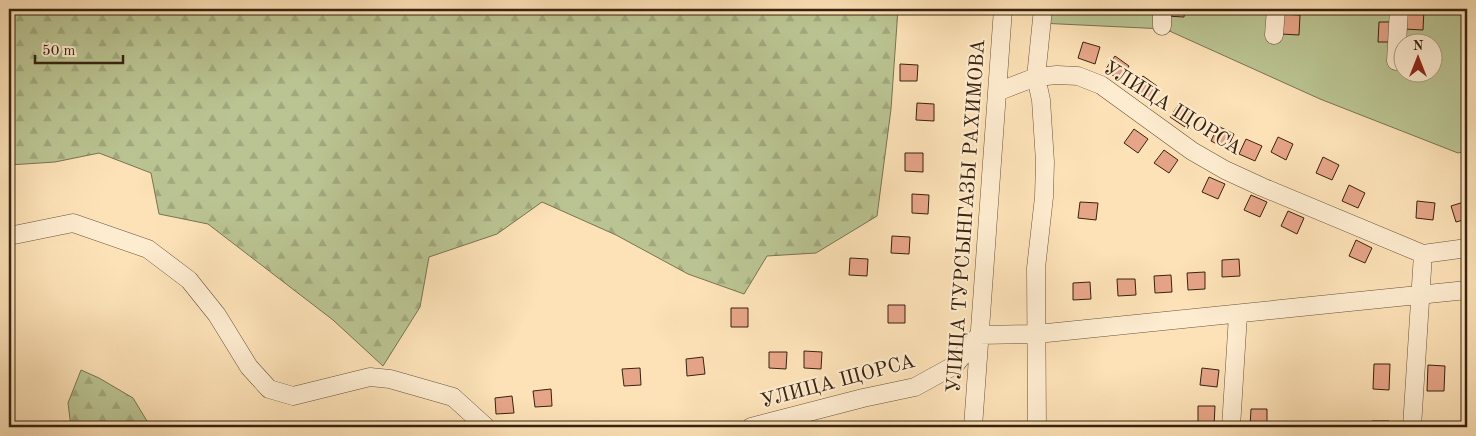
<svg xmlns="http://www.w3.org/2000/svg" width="1476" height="436" font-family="'Old Standard TT',serif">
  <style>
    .forest { fill: url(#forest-firs); stroke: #787451 }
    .garden { fill: #bac492; stroke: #787451; fill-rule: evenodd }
    .building { fill: #e7a588; stroke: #372310 }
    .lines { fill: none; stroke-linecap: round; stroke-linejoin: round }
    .minor-casing { stroke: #68533a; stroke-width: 19 }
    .minor { stroke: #feecd0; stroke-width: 18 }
    .labels { text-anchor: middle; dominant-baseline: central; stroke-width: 4.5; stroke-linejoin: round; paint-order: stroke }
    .street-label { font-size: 20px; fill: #372310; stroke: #feecd0 }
  </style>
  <defs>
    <pattern id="forest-firs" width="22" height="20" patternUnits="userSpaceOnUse" patternTransform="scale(1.25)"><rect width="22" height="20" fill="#bac492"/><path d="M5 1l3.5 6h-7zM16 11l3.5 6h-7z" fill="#a0a87d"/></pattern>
  </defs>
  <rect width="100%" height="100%" fill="#fde2b7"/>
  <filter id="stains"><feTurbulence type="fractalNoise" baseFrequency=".004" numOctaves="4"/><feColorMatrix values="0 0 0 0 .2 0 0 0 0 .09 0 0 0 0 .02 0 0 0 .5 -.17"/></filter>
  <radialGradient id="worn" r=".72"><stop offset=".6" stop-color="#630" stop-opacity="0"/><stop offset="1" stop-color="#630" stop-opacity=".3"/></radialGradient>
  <path class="forest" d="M9,9H898L891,109L877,216L816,253L767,256L744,294L688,274L616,235L542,202L497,234L429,257L420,307L383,366L333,320L208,224L159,214L151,173L99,153L55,162L9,165Z
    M81,370L99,378L133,398L147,421L163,427H71L68,403Z"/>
  <path class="garden" d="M1040,9H1467V151L1458,153L1320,99L1165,29L1039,23ZM1404,42H1434V72H1404Z"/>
  <path class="building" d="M1166,9H1185L1184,17L1166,16Z
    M1405,9H1424L1423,30L1404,29Z
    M1281,14L1300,15L1299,35L1281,34Z
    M1379,22H1397V42H1378Z
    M1083,42L1100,47L1095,64L1078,58Z
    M1115,56L1129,66L1120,80L1105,70Z
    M900,64L918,65L917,81H900Z
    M1143,76L1157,86L1148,100L1133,90Z
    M917,103L934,104V121L916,120Z
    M1180,103L1194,113L1185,127L1170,117Z
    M1218,126L1234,134L1227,149L1211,141Z
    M1134,129L1148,139L1138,153L1124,143Z
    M1278,137L1293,144L1286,160L1271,152Z
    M1246,139L1262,146L1255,161L1239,154Z
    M1164,150L1178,160L1169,173L1154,163Z
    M905,153H923V172L905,171Z
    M1323,157L1339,165L1332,180L1316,173Z
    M1209,177L1225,184L1218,199L1202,192Z
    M1349,185L1365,193L1358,208L1342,201Z
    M912,194L929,195L928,214L912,213Z
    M1251,195L1267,202L1260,217L1244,210Z
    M1417,201L1435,203L1433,220L1416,218Z
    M1467,201V219L1456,222L1451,206Z
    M1080,202L1098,203L1096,220L1078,218Z
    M1288,211L1304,218L1297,234L1281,226Z
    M892,236L910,237L909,254L891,253Z
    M1356,240L1372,248L1365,263L1349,256Z
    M850,258L868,259L867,276L849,275Z
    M1239,259L1240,276L1222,277V260Z
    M1205,272V289L1188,290L1187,273Z
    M1171,275L1172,292L1155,293L1154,276Z
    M1117,279H1135L1136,295L1118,296Z
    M1090,282L1091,299L1073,300V283Z
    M888,305H905V323H888Z
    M731,308H748V327H731Z
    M804,351L822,352L821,369L804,368Z
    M769,352H787L786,369L769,368Z
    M703,357L705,374L687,376L686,359Z
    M1374,364H1390L1389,390L1373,389Z
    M1428,365L1445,366L1444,391H1427Z
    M640,368L641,385L624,386L622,369Z
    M1202,368L1219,370L1217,387L1200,385Z
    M551,389L552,406L535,407L533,391Z
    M512,396L514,413L496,414L495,398Z
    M1198,406H1215L1214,427H1198Z
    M1251,409H1267V427H1250Z
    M1372,421H1389V427H1372Z
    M1426,423H1443V427H1426Z"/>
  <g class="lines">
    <defs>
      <path id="minor" d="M1162,26V9
        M1274,35L1276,9
        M1396,61L1399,9
        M997,92L1036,77L1057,75L1078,76L1101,85L1192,151L1225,170L1262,187L1423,254L1467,248
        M9,236L73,223L148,249L189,280L217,315L249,367L269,389L293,396L370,377L390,379L453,397L486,427
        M751,427L863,398L915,387L955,365L979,335L1037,334L1467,290
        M973,427L1003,9
        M1037,427L1036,268L1044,197L1045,162L1041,100L1036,77L1043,9
        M1231,427L1238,315
        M1412,427L1423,254"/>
    </defs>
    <use href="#minor" class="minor-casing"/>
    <use href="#minor" class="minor"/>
  </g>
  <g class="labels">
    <g class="street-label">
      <text transform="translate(1172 109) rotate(32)">УЛИЦА ЩОРСА</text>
      <text transform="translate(967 216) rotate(-86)">УЛИЦА ТУРСЫНГАЗЫ РАХИМОВА</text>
      <text transform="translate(838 382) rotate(-15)">УЛИЦА ЩОРСА</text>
    </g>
  </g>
  <rect width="1476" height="436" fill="none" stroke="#fde2b7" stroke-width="30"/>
  <rect x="10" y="10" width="1456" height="416" fill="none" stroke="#372310" stroke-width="2.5"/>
  <rect x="15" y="15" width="1446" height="406" fill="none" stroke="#372310"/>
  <g transform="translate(1418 58)"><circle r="24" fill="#feecd0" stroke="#ae9c83"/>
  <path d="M0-4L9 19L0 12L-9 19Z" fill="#8f2418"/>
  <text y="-8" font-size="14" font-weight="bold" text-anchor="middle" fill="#372310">N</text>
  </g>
  <path d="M35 55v8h88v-8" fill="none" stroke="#372310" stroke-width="2.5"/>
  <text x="42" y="55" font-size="15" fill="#372310" stroke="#feecd0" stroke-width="4" paint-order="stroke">50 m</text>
  <rect width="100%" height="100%" filter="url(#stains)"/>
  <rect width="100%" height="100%" fill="url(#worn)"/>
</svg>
